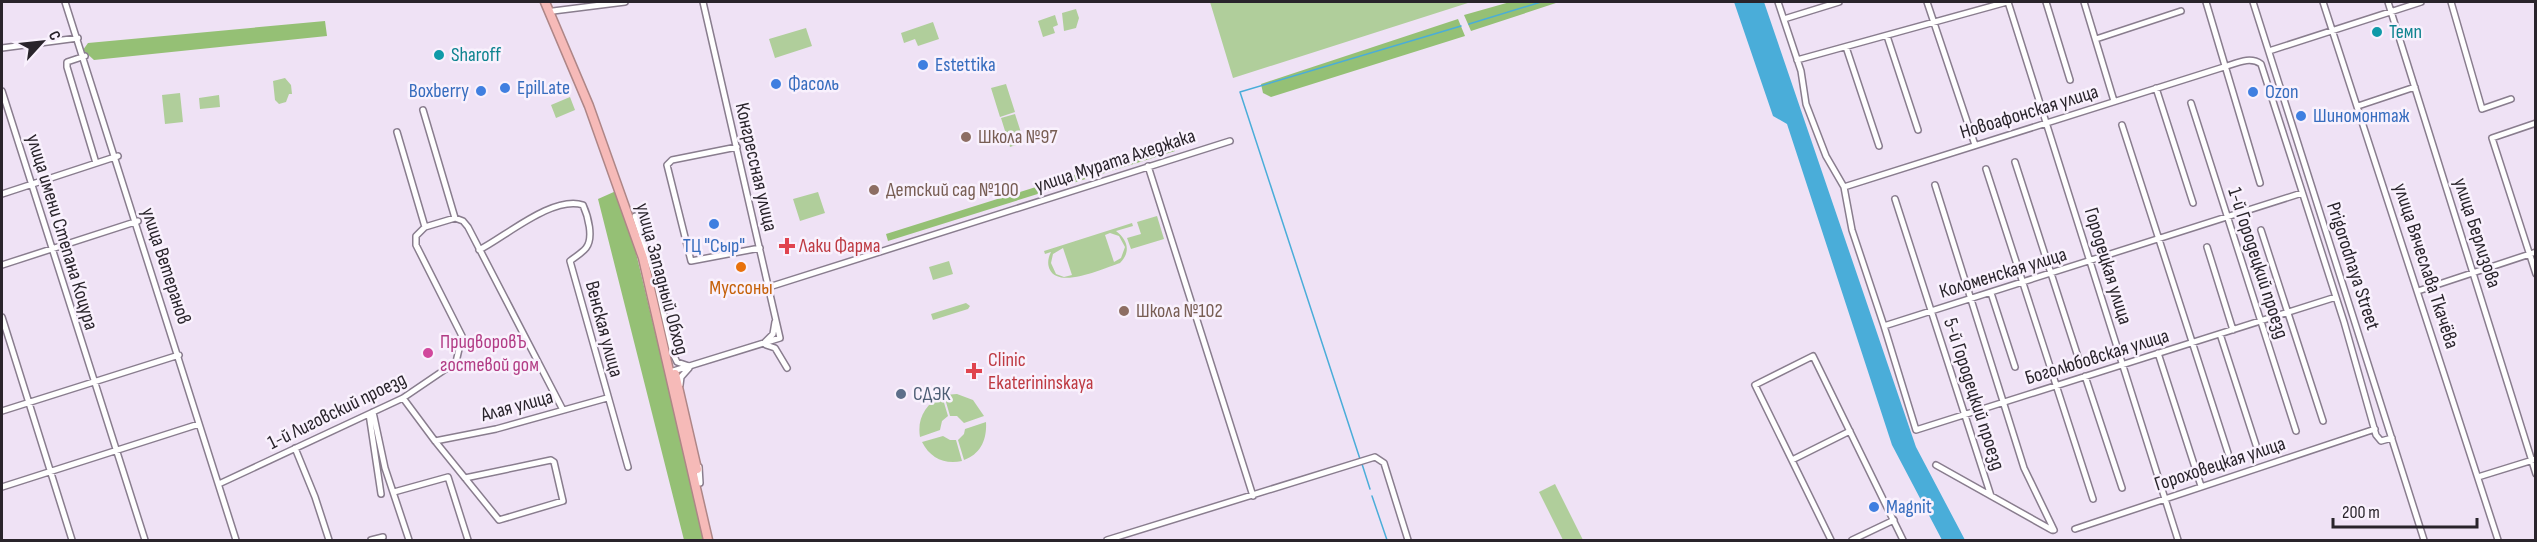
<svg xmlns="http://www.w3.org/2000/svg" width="2537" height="542" font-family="'Sofia Sans Condensed',sans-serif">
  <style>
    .green { fill: #b0ce9b; fill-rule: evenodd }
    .forest { fill: #95c075 }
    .water { fill: #4aadd9 }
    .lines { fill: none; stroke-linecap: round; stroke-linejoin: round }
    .stream { stroke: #4aadd9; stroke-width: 1.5 }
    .minor-casing { stroke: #897d8e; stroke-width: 8 }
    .highway-casing { stroke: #ae8687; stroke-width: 11 }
    .minor { stroke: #fff; stroke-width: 5 }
    .highway { stroke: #f6bab8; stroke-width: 8 }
    .culture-dot { fill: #0f9aa8; stroke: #f9f1fd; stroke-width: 2 }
    .shop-dot { fill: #3f7fe0; stroke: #f9f1fd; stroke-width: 2 }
    .education-dot { fill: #8d6e63; stroke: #f9f1fd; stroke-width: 2 }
    .health-dot { fill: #e0444e; stroke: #f9f1fd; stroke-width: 2 }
    .food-dot { fill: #e8710a; stroke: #f9f1fd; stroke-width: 2 }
    .hotel-dot { fill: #d1479c; stroke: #f9f1fd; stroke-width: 2 }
    .service-dot { fill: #5c6f8a; stroke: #f9f1fd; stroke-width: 2 }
    .labels { text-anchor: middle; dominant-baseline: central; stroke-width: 5; stroke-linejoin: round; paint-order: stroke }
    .culture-label { font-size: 20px; fill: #0d838f; stroke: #f9f1fd; text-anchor: start }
    .shop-label { font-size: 20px; fill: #366cbe; stroke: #f9f1fd; text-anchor: start }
    .street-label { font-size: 20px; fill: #29242b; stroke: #f9f1fd }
    .education-label { font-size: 20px; fill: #785e54; stroke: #f9f1fd; text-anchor: start }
    .health-label { font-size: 20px; fill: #be3a42; stroke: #f9f1fd; text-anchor: start }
    .food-label { font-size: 20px; fill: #c56008; stroke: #f9f1fd }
    .hotel-label { font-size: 20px; fill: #b23c85; stroke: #f9f1fd; text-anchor: start }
    .service-label { font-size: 20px; fill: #4e5e75; stroke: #f9f1fd; text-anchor: start }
  </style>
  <rect width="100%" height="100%" fill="#efe2f5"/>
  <path class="green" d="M1210,2H1471L1233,78Z
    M1076,9L1079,18L1076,28L1064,31L1062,13Z
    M1055,15L1058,25L1053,27L1055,33L1043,37L1038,21Z
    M933,22L939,39L918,46L915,39L904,43L901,33Z
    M806,28L812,46L775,58L769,39Z
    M285,78L291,85L292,94H289L286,102L279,104L275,100L273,81Z
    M1006,84L1015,112L1000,117L991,88Z
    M180,93L183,122L165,124L162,95Z
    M219,95L220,107L200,109L199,98Z
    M570,97L575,110L556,118L551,105Z
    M1015,114L1024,142L1010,147L1001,118Z
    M818,192L825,213L800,221L793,199Z
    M1157,216L1164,239L1131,249L1127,238L1141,234L1137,222Z
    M1132,223L1133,226L1116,231C1128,240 1131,252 1120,263C1104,268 1060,289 1050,270C1047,264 1048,258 1051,252L1045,254L1044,251ZM1110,233L1119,236L1125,247L1121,258L1114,262L1105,235ZM1063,248L1072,275L1064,277L1056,274L1051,263L1053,254Z
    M949,261L953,274L933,280L929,267Z
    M966,303L970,306L968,309L933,320L931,314Z
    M957,394L973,400L984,416L964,423L957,416H950L944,395Z
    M942,396L948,416L942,421L940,430L920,437C917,419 925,404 942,396Z
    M986,422C987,439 981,454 964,460L958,440L964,434L965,429Z
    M943,436L950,440H956L962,461C945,465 930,458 922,442Z
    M1555,484L1583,540H1563L1539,492Z"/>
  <path class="forest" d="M1510,2H1559L1471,31L1464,15Z
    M1458,19L1465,36L1271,97L1263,93L1261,84Z
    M325,21L327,36L94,60L83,50L88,43Z
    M1173,144L1175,151L888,241L886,234Z
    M616,191L636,253L705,540H684L598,199Z"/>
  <path class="water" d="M1734,2H1764L1916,447L1965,540H1942L1892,445L1787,124L1773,116Z"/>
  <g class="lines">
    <path class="stream" d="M1469,24L1541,2
      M1360,459L1240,92L1461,26
      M1362,464L1370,489
      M1372,496L1387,540"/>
    <defs>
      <path id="minor" d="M65,2L236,540
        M1778,2L1801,71L1806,104L1826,156L1844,187L1852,230L1884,326L1916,430L2336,297
        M1927,2L1975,145
        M2008,2L2178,540
        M2046,2L2070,80
        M2084,2L2114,101
        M2206,2L2260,183
        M2253,2L2424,540
        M2323,2L2498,540
        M2388,2L2536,474
        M2451,2L2482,109L2511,99
        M553,11L625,2
        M1784,19L1839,2
        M1887,36L1918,130
        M2096,39L2181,11
        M1846,47L1879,146
        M2,48L78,38
        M2269,51L2421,2
        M85,56L67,62V67L96,163
        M1797,60L2007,2
        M2156,88L2193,203
        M2,91L145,540
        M2191,103L2296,431
        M2358,106L2415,87
        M423,110L455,218L463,221L468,227L563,410
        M2536,123L2492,138L2536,274
        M2122,125L2228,453
        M397,132L425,227
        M737,147L672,160L667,165L691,261L760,248
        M2015,162L2079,360
        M1148,166L1253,496
        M1986,169L2093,499
        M1935,185L2024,468L2054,530
        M1844,187L2224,67C2237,63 2250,56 2261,64L2344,322L2376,435L2381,441L2392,438
        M2,194L118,156
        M1895,199L1991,496
        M635,216L655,276L673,354L677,362L689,366
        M2261,230L2323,421
        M2207,247L2233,330
        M479,250C505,237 553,195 583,205C588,216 594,238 586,248C582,253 575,257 570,261L628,467
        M2,265L138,221
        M769,287L1230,141
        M2418,291L2536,252
        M1991,293L2015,367
        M2,317L72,540
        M1884,326L2302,193
        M2220,334L2256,445
        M765,342L773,334L775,322
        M766,345L775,348L787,368
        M2158,353L2201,486
        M670,372L780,338L703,2
        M2085,376L2122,488
        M680,385L681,377L689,368
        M403,398L435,441L499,520L563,501L554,462L551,460L465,478
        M2,411L179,355
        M373,412L385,468L409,540
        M369,414L381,494
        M435,441L496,429L607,398
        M295,448L315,497L329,540
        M1792,460L1850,431
        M1936,465L2052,530
        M699,467L700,483
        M2478,477L2536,459
        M221,483L403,398L456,362L462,336L416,245V236L425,227L455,218
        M2,487L199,424
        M394,492L448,477L468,540
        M2075,529L2375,429
        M371,540L383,537
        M1107,540L1375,457L1384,463L1408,540
        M1831,540L1755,385L1813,356L1903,540
        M1852,540L1894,520"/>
      <path id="highway" d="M545,2L589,106L643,258L708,540
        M675,374L697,469"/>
    </defs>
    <use href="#minor" class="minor-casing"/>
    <use href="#highway" class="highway-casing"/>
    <use href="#minor" class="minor"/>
    <use href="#highway" class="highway"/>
  </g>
  <g class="culture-dot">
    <circle cx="2377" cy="32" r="6"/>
    <circle cx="439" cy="55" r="6"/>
  </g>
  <g class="shop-dot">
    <circle cx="923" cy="65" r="6"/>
    <circle cx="776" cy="84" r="6"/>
    <circle cx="505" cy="88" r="6"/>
    <circle cx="481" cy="91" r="6"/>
    <circle cx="2253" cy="92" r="6"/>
    <circle cx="2301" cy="116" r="6"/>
    <circle cx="714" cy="224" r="6"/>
    <circle cx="1874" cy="507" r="6"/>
  </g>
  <g class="education-dot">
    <circle cx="966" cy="137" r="6"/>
    <circle cx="874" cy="190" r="6"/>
    <circle cx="1124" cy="311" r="6"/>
  </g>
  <g class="health-dot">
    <path d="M784 237h6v6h6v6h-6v6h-6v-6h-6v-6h6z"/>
    <path d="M971 362h6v6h6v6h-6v6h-6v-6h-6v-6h6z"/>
  </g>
  <circle class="food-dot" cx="741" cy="267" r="6"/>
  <circle class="hotel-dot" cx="428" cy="353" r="6"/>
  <circle class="service-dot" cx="901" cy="394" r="6"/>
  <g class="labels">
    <g class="culture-label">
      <text x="2389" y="32">Темп</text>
      <text x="451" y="55">Sharoff</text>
    </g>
    <g class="shop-label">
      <text x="935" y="65">Estettika</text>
      <text x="788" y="84">Фасоль</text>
      <text x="517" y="88">EpilLate</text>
      <text x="469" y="91" text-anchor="end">Boxberry</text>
      <text x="2265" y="92">Ozon</text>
      <text x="2313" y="116">Шиномонтаж</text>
      <text x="714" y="246" text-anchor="middle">ТЦ "Сыр"</text>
      <text x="1886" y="507">Magnit</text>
    </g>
    <g class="street-label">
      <text transform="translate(2029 112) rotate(-17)">Новоафонская улица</text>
      <text transform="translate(1115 161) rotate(-18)">улица Мурата Ахеджака</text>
      <text transform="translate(756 167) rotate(77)">Конгрессная улица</text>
      <text transform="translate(62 232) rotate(73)">улица имени Степана Коцура</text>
      <text transform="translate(2477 233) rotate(72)">улица Берлизова</text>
      <text transform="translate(2258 263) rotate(72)">1-й Городецкий проезд</text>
      <text transform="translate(166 266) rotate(72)">улица Ветеранов</text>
      <text transform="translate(2108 266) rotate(73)">Городецкая улица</text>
      <text transform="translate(2353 266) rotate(72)">Prigorodnaya Street</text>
      <text transform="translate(2426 266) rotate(72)">улица Вячеслава Ткачёва</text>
      <text transform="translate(2003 273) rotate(-17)">Коломенская улица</text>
      <text transform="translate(662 279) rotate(75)">улица Западный Обход</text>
      <text transform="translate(604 329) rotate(75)">Венская улица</text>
      <text transform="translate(2097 357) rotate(-17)">Боголюбовская улица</text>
      <text transform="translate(1974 394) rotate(72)">5-й Городецкий проезд</text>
      <text transform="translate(517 406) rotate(-15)">Алая улица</text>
      <text transform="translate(337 411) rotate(-26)">1-й Лиговский проезд</text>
      <text transform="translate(2220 464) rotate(-18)">Гороховецкая улица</text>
    </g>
    <g class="education-label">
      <text x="978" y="137">Школа №97</text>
      <text x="886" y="190">Детский сад №100</text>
      <text x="1136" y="311">Школа №102</text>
    </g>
    <g class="health-label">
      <text x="799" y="246">Лаки Фарма</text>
      <text x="988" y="360">Clinic<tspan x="988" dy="23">Ekaterininskaya</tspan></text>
    </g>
    <g class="food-label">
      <text x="741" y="288">Муссоны</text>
    </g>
    <g class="hotel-label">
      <text x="440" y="342">ПридворовЪ<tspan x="440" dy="23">гостевой дом</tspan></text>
    </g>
    <g class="service-label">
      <text x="913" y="394">СДЭК</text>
    </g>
  </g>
  <rect width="2537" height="542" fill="none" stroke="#29242b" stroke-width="6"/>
  <g transform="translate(42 42) rotate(63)" stroke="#f9f1fd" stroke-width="4.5" paint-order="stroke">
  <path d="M0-4.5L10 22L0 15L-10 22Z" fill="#29242b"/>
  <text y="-9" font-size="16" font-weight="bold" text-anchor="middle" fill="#29242b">С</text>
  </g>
  <path d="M2333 518v9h144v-9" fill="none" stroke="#29242b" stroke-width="3"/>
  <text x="2342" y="518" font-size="18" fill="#29242b" stroke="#f9f1fd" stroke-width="4.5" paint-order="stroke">200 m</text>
</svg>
